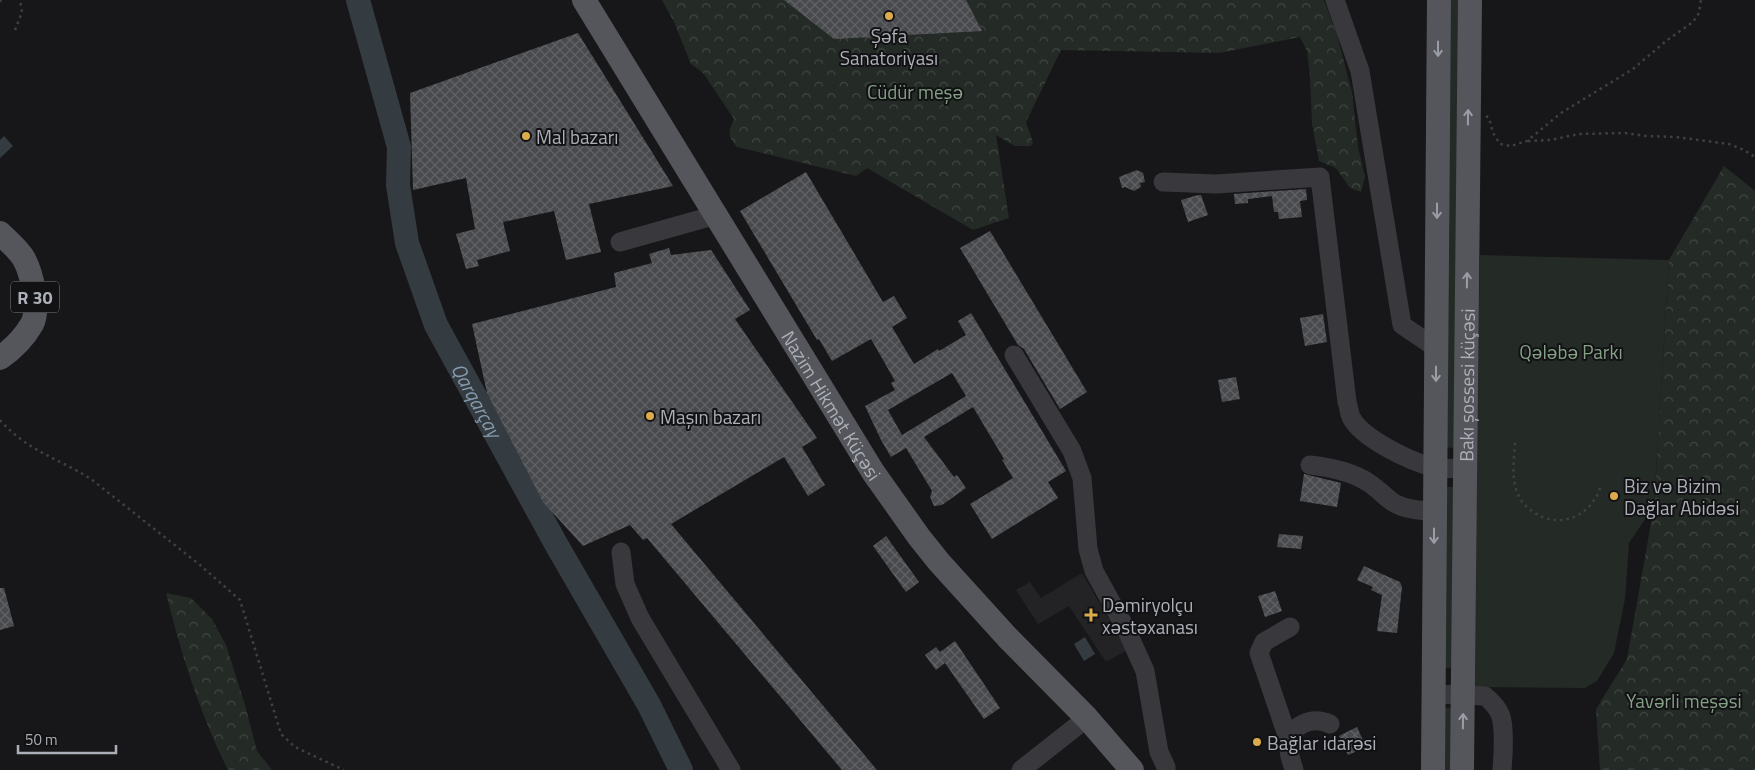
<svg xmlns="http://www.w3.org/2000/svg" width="1755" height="770" font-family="'Titillium Web',sans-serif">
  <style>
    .built { fill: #232326 }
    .green { fill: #242a25 }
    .forest { fill: url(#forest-crowns) }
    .water { fill: #343c42 }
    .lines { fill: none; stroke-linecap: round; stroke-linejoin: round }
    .river { stroke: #343c42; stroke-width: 24 }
    .building { fill: url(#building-cross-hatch); fill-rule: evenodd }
    .path { stroke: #3f4044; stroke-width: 2.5; stroke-dasharray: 2.5 4; stroke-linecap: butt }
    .minor { stroke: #39393d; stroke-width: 19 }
    .major { stroke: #55565c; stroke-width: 24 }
    .oneway { stroke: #9a9da5 }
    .poi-dot { fill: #dcab4c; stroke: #121214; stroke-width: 2 }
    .labels { text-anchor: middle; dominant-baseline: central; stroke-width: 4; stroke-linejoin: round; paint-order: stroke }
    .shield { fill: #121214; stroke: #7d8086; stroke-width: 1 }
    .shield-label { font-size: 18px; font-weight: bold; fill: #abafb7 }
    .poi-label { font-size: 19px; fill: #abafb7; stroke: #121214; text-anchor: start }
    .park-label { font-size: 19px; fill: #84a086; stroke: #121214 }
    .street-label { font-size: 19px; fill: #abafb7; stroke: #121214 }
    .water-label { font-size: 20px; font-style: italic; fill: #869bae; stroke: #121214 }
  </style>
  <defs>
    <pattern id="forest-crowns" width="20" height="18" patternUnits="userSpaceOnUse" patternTransform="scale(1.25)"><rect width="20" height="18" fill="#242a25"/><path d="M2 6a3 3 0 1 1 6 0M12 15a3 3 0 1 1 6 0" fill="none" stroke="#414642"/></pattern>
    <pattern id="building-cross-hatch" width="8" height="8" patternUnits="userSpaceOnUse" patternTransform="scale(1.25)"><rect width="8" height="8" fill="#494a4e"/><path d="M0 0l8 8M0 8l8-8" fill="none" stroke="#616265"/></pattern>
  </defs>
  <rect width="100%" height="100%" fill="#171719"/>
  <path class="built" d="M1082,573L1127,650L1106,662L1069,606L1038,624L1016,590L1030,582L1041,598Z"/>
  <path class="green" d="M1447,0H1459L1454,448L1442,447Z
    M1480,255L1669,260L1654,506L1629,543L1625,599L1614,653L1597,681L1585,688L1471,687Z
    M1443,487H1455L1452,668H1441Z
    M1442,708H1452V770H1441Z"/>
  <path class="forest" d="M662,0H1324L1337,35L1352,92L1358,147L1365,177L1361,192L1350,188L1336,168L1319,161L1312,124L1310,76L1307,51L1300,37L1219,53L1061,50L1026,122L1033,142L1031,146H1015L996,135L1009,218L973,230L867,168L856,176L737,147C727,135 728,132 734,119L703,73L691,64L674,22Z
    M1724,166L1755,191V770H1600L1596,709L1627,659L1654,506L1669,260Z
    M166,593L191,598L212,619L226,645L245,705L257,751L272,770H228C200,714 181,654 166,593Z"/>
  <path class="water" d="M4,136L13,146L0,158V140Z
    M1085,637L1095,654L1084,661L1074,644Z"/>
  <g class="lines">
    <path class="river" id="s1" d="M358,0L399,147L398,185L407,243L436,325L556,544L649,705L681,770"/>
  </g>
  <path class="building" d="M784,0H966L982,31L834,39Z
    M578,33L673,186L589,204L601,252L566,260L554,211L503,222L510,251L477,260L479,266L466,269L456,234L475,229L466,178L413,190L410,93Z
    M1137,170L1143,173L1145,182L1140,183L1141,187L1134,191L1125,187L1122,188L1119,177Z
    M806,172L883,302L894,296L907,318L892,327L914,364L938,349L939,351L966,335L958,321L971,313L1066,471L1048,482L1058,498L992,539L970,504L1013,478L1002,460L1004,459L973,407L924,437L954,477L957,475L966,488L942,505L934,506L930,497L932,491L906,448L891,457L881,440L865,406L895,390L891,383L895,381L871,339L832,361L819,339L817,340L740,211ZM952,373L966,396L902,435L888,410Z
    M1306,189L1307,200L1300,201L1302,217L1279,219L1278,212H1274L1272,196L1248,199V203L1235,204L1234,194Z
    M1198,195H1201L1208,215L1188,222L1181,200Z
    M990,231L1087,392L1060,409L1024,349L1018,345L960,248Z
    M669,248L671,255L711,250L750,310L735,319L817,438L802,447L825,485L808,496L784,457L671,524L877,770H842L647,538L643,540L630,525L583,546L543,502L487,393L472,324L616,287L614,273L652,263L649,254Z
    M1323,314L1327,342L1305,346L1300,318Z
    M1236,377L1240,399L1222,402L1218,380Z
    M1304,474L1341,483L1337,507L1300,501Z
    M1279,534L1303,536L1301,549L1277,547Z
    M886,536L919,582L906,592L873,546Z
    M1364,566L1400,582L1402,587L1397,633L1377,631L1382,595L1371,590L1373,587L1357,580Z
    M0,588H4L14,626L0,630Z
    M1275,591L1282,611L1265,617L1258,596Z
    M955,641L1000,708L984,719L945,663L936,670L925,655L936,647L940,652Z
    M1357,727L1366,747L1348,755L1339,736Z"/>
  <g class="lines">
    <path class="path" d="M0,2L1,0
      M15,30L22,12L20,0
      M1486,116L1489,118L1493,133L1500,144L1511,146L1527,141L1561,113L1633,69L1666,41L1693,22L1699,13L1701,0
      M1528,141L1550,140L1579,134L1625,133L1646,136L1676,137L1729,144L1744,150L1755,157
      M0,420C27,451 58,458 91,479L200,565L240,600L281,734L295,747L344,770
      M1515,443C1514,461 1510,483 1521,500C1523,504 1528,508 1532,511C1557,530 1590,518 1600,488"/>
    <path class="minor" d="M1335,0L1360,71L1402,325L1436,348
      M1163,182L1216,184L1320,177L1347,402C1349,407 1349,413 1351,417C1361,438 1411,462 1433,467C1443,470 1454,468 1464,468
      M620,242L716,215
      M1014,355L1072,451L1082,478L1088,549L1094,571L1127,631L1145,671L1159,752L1166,767V770
      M1310,465C1328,467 1353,472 1369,483C1377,488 1383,495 1390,500C1402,510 1420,510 1435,512
      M621,552L625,584L640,618L731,770
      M1433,694L1485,696C1491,701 1497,707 1500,714C1505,725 1503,758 1502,770
      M1289,741L1259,653L1264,642L1290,627
      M1021,770L1087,718
      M1294,770C1292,762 1288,754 1289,746C1290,724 1312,716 1330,724"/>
    <g class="major">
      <path id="s2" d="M584,0L873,472L919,537L939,562L1007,637L1087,718L1132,770"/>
      <path d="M0,233C8,241 19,250 24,259C32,274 40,309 32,324C24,338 13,349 0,358"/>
      <path d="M1433,770L1439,0"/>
      <path id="s3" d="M1462,770L1470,0"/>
    </g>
  </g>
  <defs><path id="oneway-shaft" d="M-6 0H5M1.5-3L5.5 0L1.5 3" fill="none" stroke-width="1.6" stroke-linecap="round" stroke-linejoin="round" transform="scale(1.25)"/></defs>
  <g class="oneway">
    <use href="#oneway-shaft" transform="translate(1438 49) rotate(90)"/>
    <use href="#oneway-shaft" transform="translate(1468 117) rotate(-89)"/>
    <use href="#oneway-shaft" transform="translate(1437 211) rotate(90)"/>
    <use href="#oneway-shaft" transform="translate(1467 280) rotate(-89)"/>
    <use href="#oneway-shaft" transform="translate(1436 374) rotate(90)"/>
    <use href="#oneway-shaft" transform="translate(1434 536) rotate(90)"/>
    <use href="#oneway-shaft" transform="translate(1463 721) rotate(-89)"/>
  </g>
  <g class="poi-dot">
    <circle cx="889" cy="16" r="5"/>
    <circle cx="526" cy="136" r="5"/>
    <circle cx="650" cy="416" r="5"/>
    <circle cx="1614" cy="496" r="5"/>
    <path d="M1088.5 607.5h5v5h5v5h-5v5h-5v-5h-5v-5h5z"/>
    <circle cx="1257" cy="742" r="5"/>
  </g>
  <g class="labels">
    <rect class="shield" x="11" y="281.5" width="48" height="31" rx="4"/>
    <g class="shield-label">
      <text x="35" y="297">R 30</text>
    </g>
    <g class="poi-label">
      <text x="889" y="35" text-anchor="middle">Şəfa<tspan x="889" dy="22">Sanatoriyası</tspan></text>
      <text x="536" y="136">Mal bazarı</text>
      <text x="660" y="416">Maşın bazarı</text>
      <text x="1624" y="485">Biz və Bizim<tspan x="1624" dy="22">Dağlar Abidəsi</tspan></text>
      <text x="1102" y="604">Dəmiryolçu<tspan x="1102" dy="22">xəstəxanası</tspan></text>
      <text x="1267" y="742">Bağlar idarəsi</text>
    </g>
    <g class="park-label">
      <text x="915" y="91">Cüdür meşə</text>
      <text x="1571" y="351">Qələbə Parkı</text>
      <text x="1684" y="700">Yavərli meşəsi</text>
    </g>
    <g class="street-label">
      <text stroke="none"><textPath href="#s3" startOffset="385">Bakı şossesi küçəsi</textPath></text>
      <text stroke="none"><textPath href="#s2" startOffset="475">Nazim Hikmət Küçəsi</textPath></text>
    </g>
    <g class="water-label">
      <text stroke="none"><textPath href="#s1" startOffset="422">Qarqarçay</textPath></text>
    </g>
  </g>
  <path d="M18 745v8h98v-8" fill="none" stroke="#abafb7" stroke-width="2.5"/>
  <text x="25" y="745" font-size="15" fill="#abafb7" stroke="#121214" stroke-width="4" paint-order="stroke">50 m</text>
</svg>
